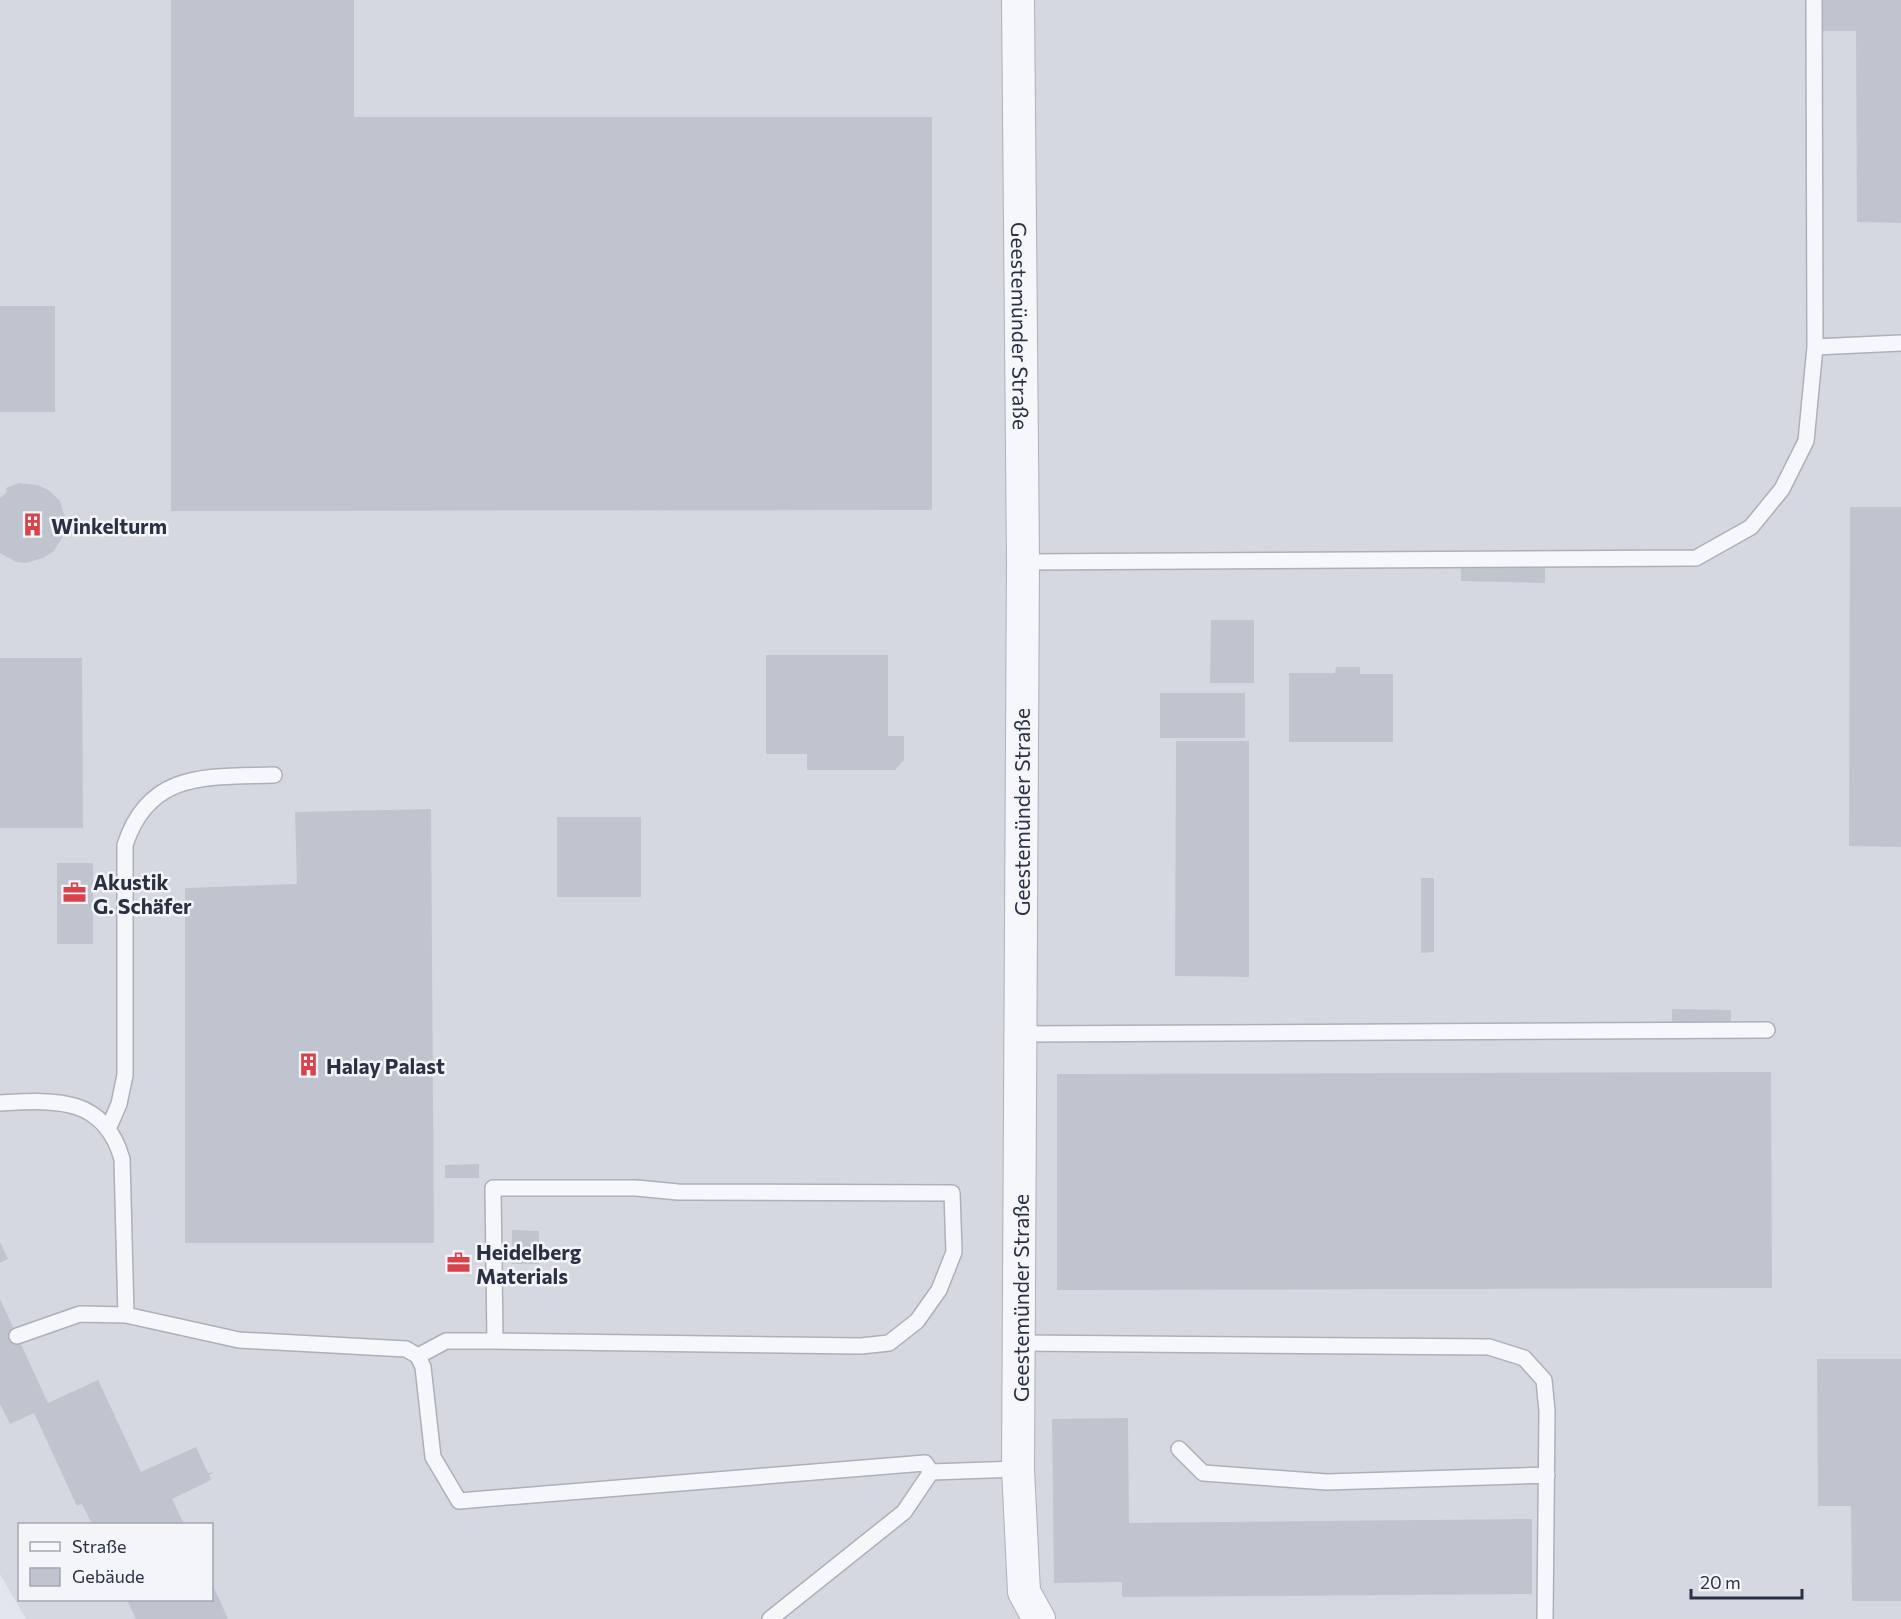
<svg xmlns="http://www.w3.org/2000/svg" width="1901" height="1619" font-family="Commissioner,sans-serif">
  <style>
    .built { fill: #d5d8e1; fill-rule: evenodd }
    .building { fill: #c0c4cf }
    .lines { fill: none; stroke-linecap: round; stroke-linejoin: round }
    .lane-casing { stroke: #acb0ba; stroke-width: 18 }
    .street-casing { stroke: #acb0ba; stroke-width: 34 }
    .lane { stroke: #f6f7fa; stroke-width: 15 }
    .street { stroke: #f6f7fa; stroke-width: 32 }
    .labels { text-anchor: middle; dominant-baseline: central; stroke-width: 5; stroke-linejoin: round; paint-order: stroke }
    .street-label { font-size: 21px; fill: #2a3145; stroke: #f3f5f9 }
    .poi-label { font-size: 21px; font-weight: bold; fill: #2a3145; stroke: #f3f5f9; text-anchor: start }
  </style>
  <rect width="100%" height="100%" fill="#e3e6ec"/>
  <path class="built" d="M0,0H1901V1619H26L0,1574ZM20,1524H212V1600H20Z"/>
  <path class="building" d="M171,0H354V117H932V510L171,511Z
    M1820,0H1901V223L1857,222L1856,31H1820Z
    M0,306H55V412H0Z
    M19,483L38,485L50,491L60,501L65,518L62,538L54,551L43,558L26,563L16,562L0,553V498L7,492L6,488Z
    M1850,507H1901V847L1849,846Z
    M1461,568H1545V583L1461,581Z
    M1211,620H1254V683H1210Z
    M766,655H888V736H904V760L895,770H807V754H766Z
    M0,658H82L83,828H0Z
    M1336,667H1360V674H1393V742H1289V673H1335Z
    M1160,693H1245V738H1160Z
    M1176,741H1249V977L1175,976Z
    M431,809L434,1243H185V888L297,884L295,812Z
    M557,817H641V897H557Z
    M57,863H93V944H57Z
    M1421,878H1434V952L1421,953Z
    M1672,1009L1731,1010V1027H1672Z
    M1771,1072L1772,1288L1057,1290V1074Z
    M479,1164V1178H445V1165Z
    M512,1230L539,1231V1264H512Z
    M0,1242L8,1259L0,1263Z
    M0,1299L48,1403L98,1380L141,1472L196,1447L208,1473L215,1472L209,1475L211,1480L172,1499L184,1524H92L82,1504L77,1506L34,1413L10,1424L0,1404Z
    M1817,1359H1901V1601H1852L1851,1506H1818Z
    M1128,1418L1129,1523L1532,1519V1594L1122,1597V1582L1054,1583L1052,1419Z
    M212,1583L228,1619H136L127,1600H212Z"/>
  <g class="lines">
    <defs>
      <path id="lane" d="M1814,0L1815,347
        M1023,562L1696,558L1751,527L1782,489L1806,441L1815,347L1901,343
        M1020,1034L1767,1030
        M0,1103C55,1100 104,1096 122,1159L126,1315
        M109,1127L119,1104L125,1075V845C149,770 209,777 274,775
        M17,1336L80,1314L126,1315L239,1340L406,1349L418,1356L423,1367L433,1457L459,1501L925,1463L931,1472
        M1021,1343L1489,1347L1524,1358L1544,1380L1547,1411L1545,1619
        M418,1356L446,1341H495L861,1346L889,1343L917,1321L939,1290L954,1252L952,1193L678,1192L636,1188H493L495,1341
        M1179,1449L1203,1473L1327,1482L1547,1475
        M770,1619L904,1512L931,1472L1018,1469"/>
      <g id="street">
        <path id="s1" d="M1018,0L1023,562L1018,1469L1024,1592L1039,1619"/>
      </g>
    </defs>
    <use href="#lane" class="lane-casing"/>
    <use href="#street" class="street-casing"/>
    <use href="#lane" class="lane"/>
    <use href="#street" class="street"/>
  </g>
  <defs>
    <symbol id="building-bare" viewBox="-9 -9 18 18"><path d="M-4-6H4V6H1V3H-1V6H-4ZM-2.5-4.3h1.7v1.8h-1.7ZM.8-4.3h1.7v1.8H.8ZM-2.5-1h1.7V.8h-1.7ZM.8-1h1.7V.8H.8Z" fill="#d6434a" stroke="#f3f5f9" stroke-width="2.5" paint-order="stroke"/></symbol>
    <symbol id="office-bare" viewBox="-9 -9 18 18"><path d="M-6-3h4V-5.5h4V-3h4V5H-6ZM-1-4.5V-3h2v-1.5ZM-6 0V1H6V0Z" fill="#d6434a" stroke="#f3f5f9" stroke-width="2.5" paint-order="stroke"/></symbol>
  </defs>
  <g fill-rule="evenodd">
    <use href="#building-bare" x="16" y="508" width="33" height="33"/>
    <use href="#office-bare" x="58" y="876" width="33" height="33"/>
    <use href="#building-bare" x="292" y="1048" width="33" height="33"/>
    <use href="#office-bare" x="442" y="1246" width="33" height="33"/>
  </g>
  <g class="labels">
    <g class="street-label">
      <text stroke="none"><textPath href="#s1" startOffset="326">Geestemünder Straße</textPath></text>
      <text transform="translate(1021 812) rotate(-90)">Geestemünder Straße</text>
      <text transform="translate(1020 1298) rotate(-90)">Geestemünder Straße</text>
    </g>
    <g class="poi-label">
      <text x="51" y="525">Winkelturm</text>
      <text x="93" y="881">Akustik<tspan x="93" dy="24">G. Schäfer</tspan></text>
      <text x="326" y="1065">Halay Palast</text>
      <text x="476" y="1251">Heidelberg<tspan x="476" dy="24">Materials</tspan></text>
    </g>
  </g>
  <rect x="18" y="1523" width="195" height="78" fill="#f3f5f9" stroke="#a3a7b1" stroke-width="1.5"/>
  <rect x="30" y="1542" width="30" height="9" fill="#f6f7fa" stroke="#a3a7b1" stroke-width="1.5"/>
  <text x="72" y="1553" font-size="18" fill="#2a3145">Straße</text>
  <rect x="30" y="1568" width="30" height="18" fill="#c0c4cf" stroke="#a3a7b1" stroke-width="1.5"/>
  <text x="72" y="1583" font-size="18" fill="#2a3145">Gebäude</text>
  <path d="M1691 1589v9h111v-9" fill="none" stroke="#2a3145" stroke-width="3"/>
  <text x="1700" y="1589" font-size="18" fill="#2a3145" stroke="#f3f5f9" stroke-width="4.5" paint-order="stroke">20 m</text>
</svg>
